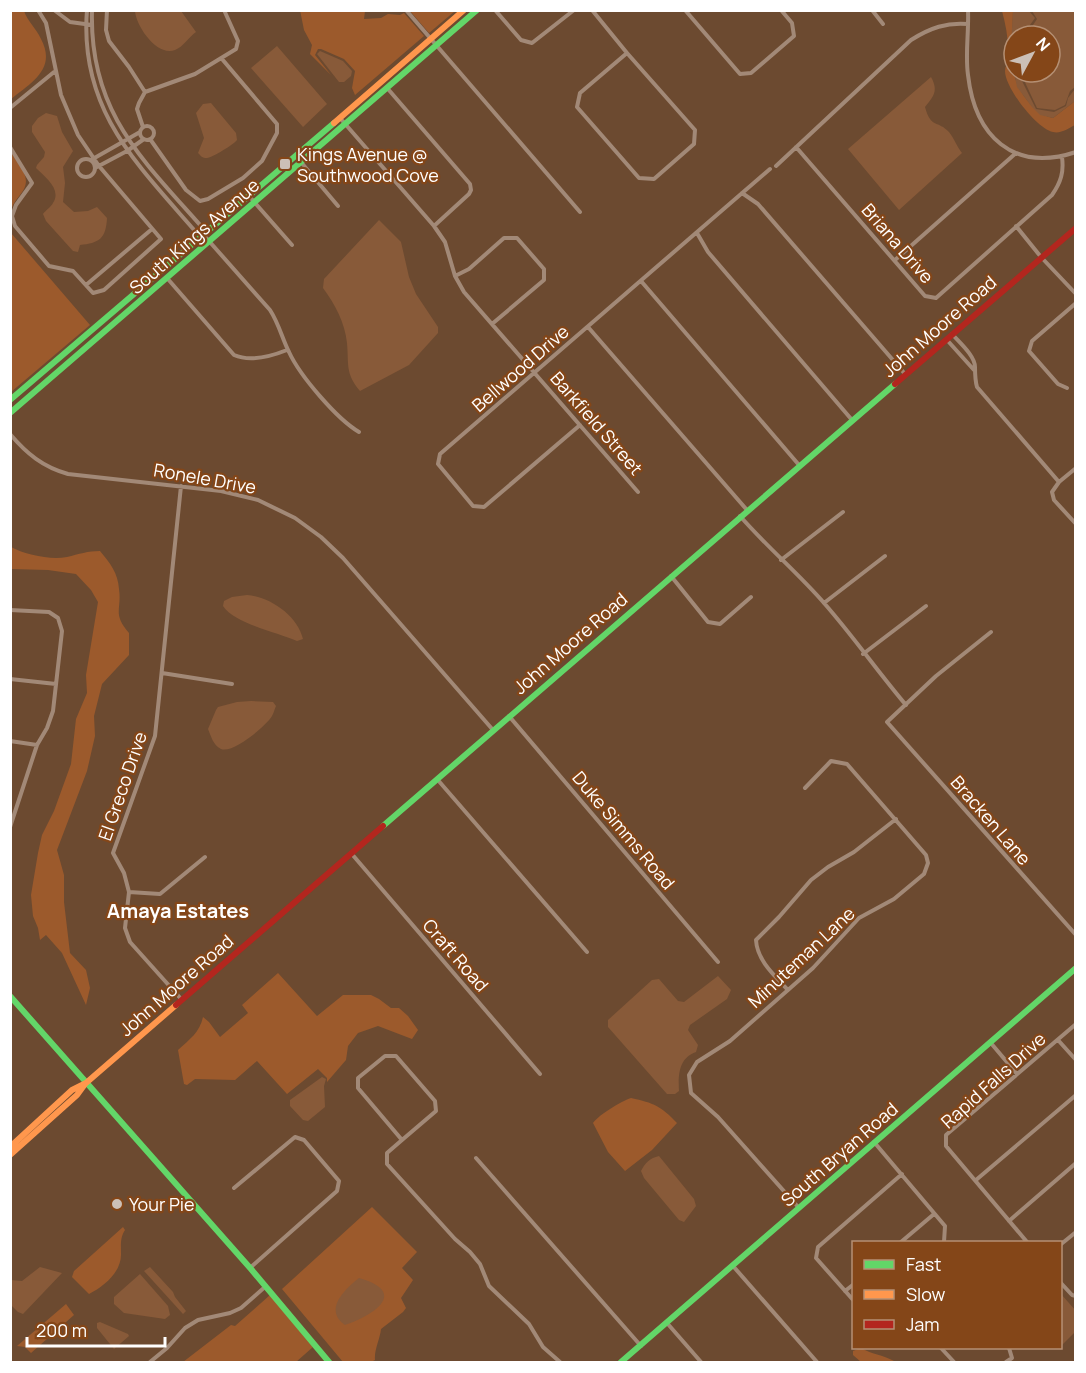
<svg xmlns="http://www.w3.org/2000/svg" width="1086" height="1373" font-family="Manrope,sans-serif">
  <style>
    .green { fill: #9c5a2c }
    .water { fill: #885a39 }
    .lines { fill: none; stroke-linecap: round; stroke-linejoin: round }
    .street { stroke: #a28977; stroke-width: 4 }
    .fast { stroke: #63d668; stroke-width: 6 }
    .slow { stroke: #ff974d; stroke-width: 6 }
    .jam { stroke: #b3261e; stroke-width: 6 }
    .poi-dot { fill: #ccc0b7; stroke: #844618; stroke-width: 2 }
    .labels { text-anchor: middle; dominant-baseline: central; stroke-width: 4.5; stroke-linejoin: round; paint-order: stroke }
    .poi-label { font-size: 18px; fill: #fff; stroke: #844618; text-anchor: start }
    .street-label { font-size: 18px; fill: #fff; stroke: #844618 }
    .neighbourhood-label { font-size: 20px; font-weight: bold; fill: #fff; stroke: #844618 }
  </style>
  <rect width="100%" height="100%" fill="#6c4a30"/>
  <path class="green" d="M11,10L24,11C28,22 36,28 41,39C57,69 31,83 11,99Z
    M300,10L365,11L364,19L381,18L388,14L400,15L404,13L424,36L355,95L352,88L355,71L344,59L321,49H318L315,55L331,75L310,54L312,45L304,30Z
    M410,11V10L455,11L429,33Z
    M1002,11H1013C1013,43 1005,73 1027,100C1035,110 1040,115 1053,118L1075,101V125C1069,128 1061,134 1053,132C1037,129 1005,88 1005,71C1005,67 1008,62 1008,57C1009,41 1006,26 1002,11Z
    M11,152C20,168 34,178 20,195C16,200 12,205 11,212Z
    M11,233L90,325L11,392L10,390Z
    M11,547C26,555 50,560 67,557C79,554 88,551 100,551C110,563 118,573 119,589C122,610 112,613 129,633V655L102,684L94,716L95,736L87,771L57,850L64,875V902L70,953L86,970L90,988L86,1005L62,953L46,935L40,940L38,928L33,916L31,895L38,853L42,835L54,811L71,764L76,719L87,693L86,675L98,602L91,590L76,574L48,570L11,569Z
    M278,973L317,1016L343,995H371L379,999L391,1008H399L408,1016L418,1030L412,1039L378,1026L358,1033L348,1046L346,1060L327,1082V1078L318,1069L287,1094L257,1061L235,1080L195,1079L187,1085L184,1084L178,1050C189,1040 200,1032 203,1017L209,1022L220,1037L248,1013L242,1005Z
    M631,1098C654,1103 661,1106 677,1123L652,1150L625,1171L608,1152L593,1123C600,1114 620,1102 631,1098Z
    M372,1207L417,1252L402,1268L413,1280L401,1298L406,1308L403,1312L381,1329C380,1339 374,1350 375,1360L371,1362H343L282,1289Z
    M123,1227L125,1230C120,1238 121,1244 121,1253C122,1271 105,1286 89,1294L72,1277L74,1271Z
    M270,1295L313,1347L296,1362H183L231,1325L235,1326Z
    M66,1304L74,1315L31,1353L25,1347L17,1346Z
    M861,1348C871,1354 883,1355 894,1361L891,1362H861L853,1355V1351Z"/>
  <path class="water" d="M135,11H181L196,32C189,37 183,47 175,50C157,57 136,26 135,11Z
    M1013,11H1029L1035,18L1030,25L1028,36H1014V72L1011,46Z
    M1032,11H1075V87L1070,91L1065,105L1055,110L1037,108L1023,78V72H1050V36H1030L1033,25L1037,19Z
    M277,46L327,104L303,127L251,68Z
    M320,51L343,61L352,71L351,76L344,82H339L317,54Z
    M1014,72H1021V79L1036,109L1054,112L1066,106L1068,98L1075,89V101L1053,118L1040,115L1032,107L1017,87Z
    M931,77C939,91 933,97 925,107C931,129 938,120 949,132C954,138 957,147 962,153L899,210L848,149Z
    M211,103L236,133L237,140C233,145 213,157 207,158C202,158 201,156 198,153L204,138L196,113L203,104Z
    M46,113L57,116L62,132L73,151L63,167L65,183L63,202L74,212L88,211L97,207L107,218C106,239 99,243 80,245L78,252L73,251L46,221L43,214C46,210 51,207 53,203C62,189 45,177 36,168L37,165L44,157L45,152L32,132V126L38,118Z
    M379,220L401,242L409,277L416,294L438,327V333L409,365L360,391C345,373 349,365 347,343C345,323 335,304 323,288L324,279Z
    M247,595C270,597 297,615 303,639L297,641C277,632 235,624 223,606L224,601L232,597Z
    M251,701L273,702L276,706C275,708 273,715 272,716C266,726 233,754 221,749C213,745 211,736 208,729L216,710L218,707L237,702Z
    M718,976L731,990L727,999L690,1025L688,1030L698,1045L696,1052C679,1058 678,1074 679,1091L675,1094H667L608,1027V1020L652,980L659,979L678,1001L684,1002Z
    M322,1077L326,1079L324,1086L325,1107L308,1121L303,1120L290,1106V1100Z
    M659,1156L694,1199L696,1206L684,1222L679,1220L644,1178L641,1171C645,1163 650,1158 659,1156Z
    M40,1267L62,1273L23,1314L18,1312L11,1305V1280L22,1281Z
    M150,1267L173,1292L175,1297L186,1311L183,1314L144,1271Z
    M140,1274L168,1306L170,1315L165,1319L124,1313L114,1304V1297Z
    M359,1278C409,1292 374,1315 345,1325C323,1310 345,1289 359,1278Z
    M1061,1294L1076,1311L1075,1332L1061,1346Z
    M100,1322L128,1334L129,1336L114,1349L97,1328V1323Z"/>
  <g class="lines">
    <path class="street" d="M54,10L70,22L92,25
      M87,10C79,109 136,163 195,231L201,232
      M92,10C89,110 140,157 201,226V232L270,310C279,324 282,338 289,352C300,376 337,419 359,432
      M107,10L106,30L109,41L129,67L145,92
      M406,10L580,212
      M495,10L521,40L532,43L574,10
      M592,10L627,53
      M685,10L740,74L751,73L794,36L792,23L781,10
      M872,10L883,24
      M968,10C969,32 965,54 968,75C975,136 1013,173 1076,152
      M627,53L695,130L694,144L654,179L639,178L577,107L580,93Z
      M388,89L470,184L471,190L469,194L434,226
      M10,108L54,72
      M340,118L434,226L445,242L455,276L464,292L638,492
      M140 133a7 7 0 1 1 14 0a7 7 0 1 1-14 0Z
      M143,127L137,109L139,103L145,92L195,74L236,49L238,41L224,10
      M150,139L186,190L200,201L208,199L243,178L262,161L277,133V124L222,59
      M10,147L32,183L16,205L12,216L15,226L49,266L73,271L93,293L104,290L161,239L99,166L78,135L61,95L46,23L38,10
      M796,147L925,296L936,298L1052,195C1061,182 1064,172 1062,157
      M77 168a9 9 0 1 1 18 0a9 9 0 1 1-18 0Z
      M91,160L140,132
      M300,161L338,206
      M776,166L911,40C930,28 947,22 968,24
      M95,168L127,151L144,139
      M742,193L758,204L905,374
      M249,196L292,245
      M1016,226L1041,257L1076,294
      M697,233L708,252L852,420
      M895,260L1016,153
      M455,276L469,269L504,238H517L544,269V280L492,324
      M167,278L234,355C250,362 272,356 287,350
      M641,281L799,465
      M86,285L152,229
      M588,327L747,510
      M952,334C960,343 975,356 975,367C975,375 975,380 977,387L1059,482
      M947,340L974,370
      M1067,388L1058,384L1029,351L1032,341L1076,303
      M580,425L484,507L473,506L438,464L440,454L770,169
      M10,434C27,454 43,467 68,474L221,491L258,500L295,518L321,537L343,558L493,730
      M1076,468L1059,482L1052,492L1054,500L1076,524
      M181,486L155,736L113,853L124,873L129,892L125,928L130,942L182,1000
      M740,516C767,547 798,573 824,603C853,636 878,672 906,705
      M781,560L843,512
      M671,576L708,622L720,624L751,597
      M824,603L885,556
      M10,610L49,612L58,618L62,631L53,711L47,728L37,745L10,827
      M991,632L936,676L887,722L1076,935
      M863,654L926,606
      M162,673L232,684
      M10,679L56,684
      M509,716L718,962
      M10,741L37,745
      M437,779L587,952
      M351,853L540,1074
      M129,892L160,894L205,857
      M788,990C774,975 757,960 756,940L779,917L811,880L828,867L854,852L896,819
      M1058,1040L1076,1060
      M990,1042L1017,1074
      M385,1056H396L435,1101L436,1111L402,1140L358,1088V1078Z
      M402,1140L387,1153V1164L455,1239L470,1252L480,1264L489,1286L529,1324L543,1347L560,1362
      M874,1142L945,1226L944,1242
      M476,1158L641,1346
      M976,1180L1076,1095
      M234,1188L295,1137L304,1140L339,1181L337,1191L251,1267
      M799,1208L718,1117L691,1093L689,1075L697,1062L730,1041L813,968L859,918L894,899L924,874L928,863L926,855L847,764L831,761L805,788
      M1009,1221L1076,1163
      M901,1242L934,1214
      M1027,1242L946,1146V1135L1076,1024
      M1060,1245L1076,1232
      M733,1266L817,1362
      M1060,1282L1072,1295L1076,1296
      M845,1291L854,1284
      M854,1301L816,1258L818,1247L902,1174
      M667,1323L701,1362
      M941,1348L954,1362
      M150,1362L167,1348L185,1328L198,1320L230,1313L241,1308L266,1286
      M1006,1362L1012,1358L1009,1348"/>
    <path class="fast" d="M10,400L334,123
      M10,413L477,10
      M383,826L895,384
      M10,996L251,1269L329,1362
      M621,1362L1076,968"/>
    <path class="slow" d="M334,123L464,10
      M10,1147L72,1090L86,1083L176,1005
      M10,1155L77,1095L85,1084"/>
    <path class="jam" d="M895,384L1076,228
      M176,1005L383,826"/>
  </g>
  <g class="poi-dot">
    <rect x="279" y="158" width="12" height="12" rx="3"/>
    <circle cx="117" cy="1204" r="6"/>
  </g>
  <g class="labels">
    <g class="poi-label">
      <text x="297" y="154">Kings Avenue @<tspan x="297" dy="21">Southwood Cove</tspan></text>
      <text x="129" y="1204">Your Pie</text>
    </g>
    <g class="street-label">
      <text transform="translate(194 236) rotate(-41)">South Kings Avenue</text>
      <text transform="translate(898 243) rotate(49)">Briana Drive</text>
      <text transform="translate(939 326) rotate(-41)">John Moore Road</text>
      <text transform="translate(520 368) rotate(-41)">Bellwood Drive</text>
      <text transform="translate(597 423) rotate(49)">Barkfield Street</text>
      <text transform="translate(205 478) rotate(10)">Ronele Drive</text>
      <text transform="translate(570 643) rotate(-41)">John Moore Road</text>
      <text transform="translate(122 786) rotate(-71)">El Greco Drive</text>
      <text transform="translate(991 820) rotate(49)">Bracken Lane</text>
      <text transform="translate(624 830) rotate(50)">Duke Simms Road</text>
      <text transform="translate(456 955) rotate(49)">Craft Road</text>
      <text transform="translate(801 957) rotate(-43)">Minuteman Lane</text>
      <text transform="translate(176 985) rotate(-41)">John Moore Road</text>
      <text transform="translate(993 1080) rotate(-42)">Rapid Falls Drive</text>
      <text transform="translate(839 1154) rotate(-41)">South Bryan Road</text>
    </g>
    <g class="neighbourhood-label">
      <text x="178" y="910">Amaya Estates</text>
    </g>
  </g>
  <rect width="1086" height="1373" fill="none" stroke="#ffffff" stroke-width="24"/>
  <rect x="852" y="1241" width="210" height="108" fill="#844618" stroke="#b59074" stroke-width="1.5"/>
  <rect x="864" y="1260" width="30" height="9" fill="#63d668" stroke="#b59074" stroke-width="1.5"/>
  <text x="906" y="1271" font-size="18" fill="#ffffff">Fast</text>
  <rect x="864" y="1290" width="30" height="9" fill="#ff974d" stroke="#b59074" stroke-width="1.5"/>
  <text x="906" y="1301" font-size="18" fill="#ffffff">Slow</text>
  <rect x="864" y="1320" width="30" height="9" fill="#b3261e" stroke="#b59074" stroke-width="1.5"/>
  <text x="906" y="1331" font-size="18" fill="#ffffff">Jam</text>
  <g transform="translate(1032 54) rotate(49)"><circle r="28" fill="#844618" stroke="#b59074" stroke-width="1.5"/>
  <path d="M0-4.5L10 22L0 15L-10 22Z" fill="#ccc0b7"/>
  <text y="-9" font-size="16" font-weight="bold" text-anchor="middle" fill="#ffffff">N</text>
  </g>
  <path d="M27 1337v9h138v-9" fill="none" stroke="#ffffff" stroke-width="3"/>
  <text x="36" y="1337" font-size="18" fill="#ffffff" stroke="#844618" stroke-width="4.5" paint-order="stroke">200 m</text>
</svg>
